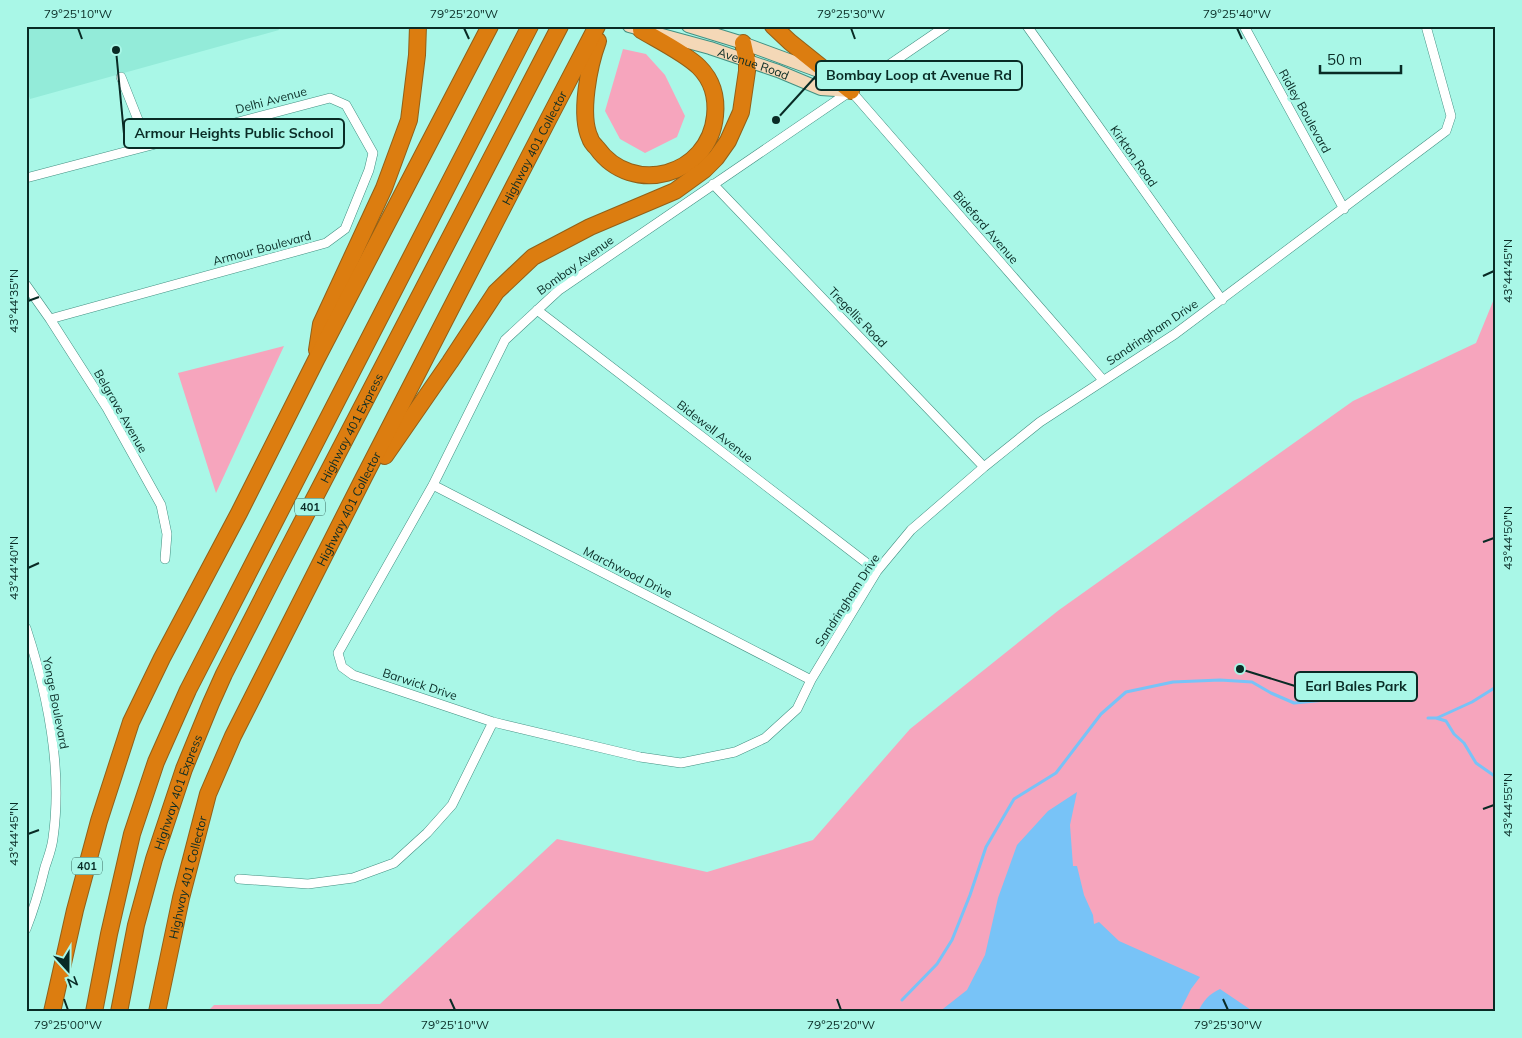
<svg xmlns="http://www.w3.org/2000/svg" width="1522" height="1038" font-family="Mulish,sans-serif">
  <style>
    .built { fill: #93ebd9 }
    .green { fill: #f6a5bd }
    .water { fill: #78c3f7 }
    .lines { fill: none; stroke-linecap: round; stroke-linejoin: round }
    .stream { stroke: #78c3f7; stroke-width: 3 }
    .street-casing { stroke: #439082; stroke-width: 10 }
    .secondary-casing { stroke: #439082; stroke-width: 14 }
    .highway-casing { stroke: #926017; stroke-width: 18 }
    .street { stroke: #fff; stroke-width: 9 }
    .secondary { stroke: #f4d8b7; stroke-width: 12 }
    .highway { stroke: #dc7d10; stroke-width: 16 }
    .ticks { fill: none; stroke: #092b25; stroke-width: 2 }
    .labels { text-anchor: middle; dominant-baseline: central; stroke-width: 5; stroke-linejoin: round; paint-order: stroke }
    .shield { fill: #a9f7e7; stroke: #39685f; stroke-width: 1 }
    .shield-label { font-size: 11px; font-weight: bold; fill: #092b25 }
    .street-label { font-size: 12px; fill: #092b25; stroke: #a9f7e7 }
    .leader { fill: none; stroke: #092b25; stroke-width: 2 }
    .callout-dot { fill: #092b25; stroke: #a9f7e7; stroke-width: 2 }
    .callout { fill: #a9f7e7; stroke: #092b25; stroke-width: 2 }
    .callout-label { font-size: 14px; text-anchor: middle; font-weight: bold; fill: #092b25 }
    .neatline { fill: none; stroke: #092b25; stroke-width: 2 }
    .ticks-label { font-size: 12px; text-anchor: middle; fill: #092b25 }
  </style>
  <rect width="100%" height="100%" fill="#a9f7e7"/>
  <path class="built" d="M26,26H277L279,30L30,99L26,88Z"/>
  <path class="green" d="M623,49L646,54L665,75L685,116L677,137L645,153L620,139L605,111Z
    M1496,294V1012H207L214,1005L380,1004L557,839L707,872L813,840L910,729L1059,610L1353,401L1476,343Z
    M284,346L216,493L178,373Z"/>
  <path class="water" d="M1077,792L1070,825L1073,866H1077L1084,895L1093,915L1094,924L1099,922L1119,941L1200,977L1191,989L1180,1011L939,1012L967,990L985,955L998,898L1017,845L1048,811Z
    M1220,989L1254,1012H1198C1203,1001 1209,994 1220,989Z"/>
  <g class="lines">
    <path class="stream" d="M1428,718H1436L1446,721L1454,734L1464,743L1476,763L1496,777
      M1437,718L1472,702L1496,687
      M902,1000L937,964L952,940L970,895L986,847L1014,799L1056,773L1101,714L1126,692L1173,682L1220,680L1252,682L1271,693L1294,703L1326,700L1353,685L1371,683L1407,688L1413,693"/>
    <defs>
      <path id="street" d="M946,26L559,290L505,340L433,485L338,653L342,667L353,675L493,722L640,757L681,763L735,752L765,738L797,709L811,680L877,571L911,530L984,467L1040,422L1175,334L1446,131L1451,116L1426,26
        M1027,26L1222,300
        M1244,26L1344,209
        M121,77L148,145
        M851,91L1103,380
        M26,178L330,98L346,105L373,153L369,170L345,229L326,243L50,319
        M713,184L984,467
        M26,285L50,319L107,408L161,505L167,534L165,559
        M537,310L877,571
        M433,485L811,680
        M26,628C48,695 63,768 53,838C52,848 48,858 45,867C40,888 34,909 26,929
        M239,879L308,884L353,878L394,863L427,833L452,805L493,722"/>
      <g id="secondary">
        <path id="s1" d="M629,26L710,48L778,71L821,89L851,91"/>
        <path d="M688,26L740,42L824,73"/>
      </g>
      <g id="highway">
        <path d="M773,26L790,42L851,91"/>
        <path d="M598,41C589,65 579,115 590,138C591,142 594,145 597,148C632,197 709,176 715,116C717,97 713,81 699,67C686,54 658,40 641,30"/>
        <path d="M317,350L321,324L384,188L409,120L417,55L418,26"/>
        <path d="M385,456L450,362L496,292L533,257L590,227L675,191L704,170L716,158L728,141L741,112L747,71V61L743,43"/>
        <path d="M52,1012L75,910L99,821L131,722L162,658L239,513L316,360L490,26"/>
        <path d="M94,1012L109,934L132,834L156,762L188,690L530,26"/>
        <path id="s2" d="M119,1012L136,925L154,859L184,769L211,703L224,674L275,574L560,26"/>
        <path id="s3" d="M157,1012L181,898L208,794L233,736L364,477L549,118L597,26"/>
      </g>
    </defs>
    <use href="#street" class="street-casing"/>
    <use href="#secondary" class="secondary-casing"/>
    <use href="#highway" class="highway-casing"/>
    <use href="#street" class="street"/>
    <use href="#secondary" class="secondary"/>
    <use href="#highway" class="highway"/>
  </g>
  <path class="ticks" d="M78,28L82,39M464,28L469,39M851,28L855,39M1237,28L1242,39M1483,276L1494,271M28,301L39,297M1483,542L1494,538M28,568L39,563M1483,809L1494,805M28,834L39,830M64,999L68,1010M450,999L455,1010M837,999L841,1010M1223,999L1228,1010"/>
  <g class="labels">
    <g class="shield">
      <rect x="295" y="498.5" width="30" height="17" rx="4"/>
      <rect x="72" y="857.5" width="30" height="17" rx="4"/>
    </g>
    <g class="shield-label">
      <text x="310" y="507">401</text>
      <text x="87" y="866">401</text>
    </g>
    <g class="street-label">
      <text stroke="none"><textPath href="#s1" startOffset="130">Avenue Road</textPath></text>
      <text transform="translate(271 100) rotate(-15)">Delhi Avenue</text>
      <text transform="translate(1305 111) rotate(61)">Ridley Boulevard</text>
      <text stroke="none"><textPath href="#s3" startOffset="948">Highway 401 Collector</textPath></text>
      <text transform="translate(1134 156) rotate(55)">Kirkton Road</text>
      <text transform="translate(986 227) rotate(49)">Bideford Avenue</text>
      <text transform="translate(262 248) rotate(-15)">Armour Boulevard</text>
      <text transform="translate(575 265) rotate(-36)">Bombay Avenue</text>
      <text transform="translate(858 317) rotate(46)">Tregellis Road</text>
      <text transform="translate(1152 332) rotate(-34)">Sandringham Drive</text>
      <text transform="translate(121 411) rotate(60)">Belgrave Avenue</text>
      <text stroke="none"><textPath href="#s2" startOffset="632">Highway 401 Express</textPath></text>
      <text transform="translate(715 431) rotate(38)">Bidewell Avenue</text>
      <text stroke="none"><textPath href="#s3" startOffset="542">Highway 401 Collector</textPath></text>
      <text transform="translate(628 572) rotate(27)">Marchwood Drive</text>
      <text transform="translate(847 600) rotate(-57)">Sandringham Drive</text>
      <text transform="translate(420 684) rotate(18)">Barwick Drive</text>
      <text transform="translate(56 703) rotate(79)">Yonge Boulevard</text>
      <text stroke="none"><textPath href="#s2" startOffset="228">Highway 401 Express</textPath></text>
      <text stroke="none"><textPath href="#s3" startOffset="138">Highway 401 Collector</textPath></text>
    </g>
  </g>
  <path class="leader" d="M776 120L816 76M116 50L124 134M1240 669L1295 686"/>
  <g class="callout-dot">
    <circle cx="776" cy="120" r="5"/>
    <circle cx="116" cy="50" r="5"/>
    <circle cx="1240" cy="669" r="5"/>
  </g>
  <g class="callout">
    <rect x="816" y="61" width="206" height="29" rx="5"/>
    <rect x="124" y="119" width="220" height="29" rx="5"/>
    <rect x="1295" y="672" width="122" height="29" rx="5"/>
  </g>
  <g class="callout-label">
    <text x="919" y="80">Bombay Loop at Avenue Rd</text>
    <text x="234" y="138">Armour Heights Public School</text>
    <text x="1356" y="691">Earl Bales Park</text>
  </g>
  <rect width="1522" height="1038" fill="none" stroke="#a9f7e7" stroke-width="55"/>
  <g transform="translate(68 970) rotate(159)" stroke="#a9f7e7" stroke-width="4" paint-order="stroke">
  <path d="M0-4L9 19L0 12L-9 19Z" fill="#092b25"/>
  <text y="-8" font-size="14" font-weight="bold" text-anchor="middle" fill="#092b25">N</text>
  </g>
  <path d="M1320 65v8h81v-8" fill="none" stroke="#092b25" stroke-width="2.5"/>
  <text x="1327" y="65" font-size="15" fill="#092b25" stroke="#a9f7e7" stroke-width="4" paint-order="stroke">50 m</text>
  <rect x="28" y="28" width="1466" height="982" class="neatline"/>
  <g class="ticks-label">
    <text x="78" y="18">79°25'10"W</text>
    <text x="464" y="18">79°25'20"W</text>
    <text x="851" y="18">79°25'30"W</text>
    <text x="1237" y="18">79°25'40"W</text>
    <text transform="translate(1508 271) rotate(-90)" y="4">43°44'45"N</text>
    <text transform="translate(14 301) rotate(-90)" y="4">43°44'35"N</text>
    <text transform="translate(1508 538) rotate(-90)" y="4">43°44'50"N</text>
    <text transform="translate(14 568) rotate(-90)" y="4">43°44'40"N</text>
    <text transform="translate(1508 805) rotate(-90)" y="4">43°44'55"N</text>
    <text transform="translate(14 834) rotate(-90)" y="4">43°44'45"N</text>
    <text x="68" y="1029">79°25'00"W</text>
    <text x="455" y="1029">79°25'10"W</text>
    <text x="841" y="1029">79°25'20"W</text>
    <text x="1228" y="1029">79°25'30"W</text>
  </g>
</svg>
